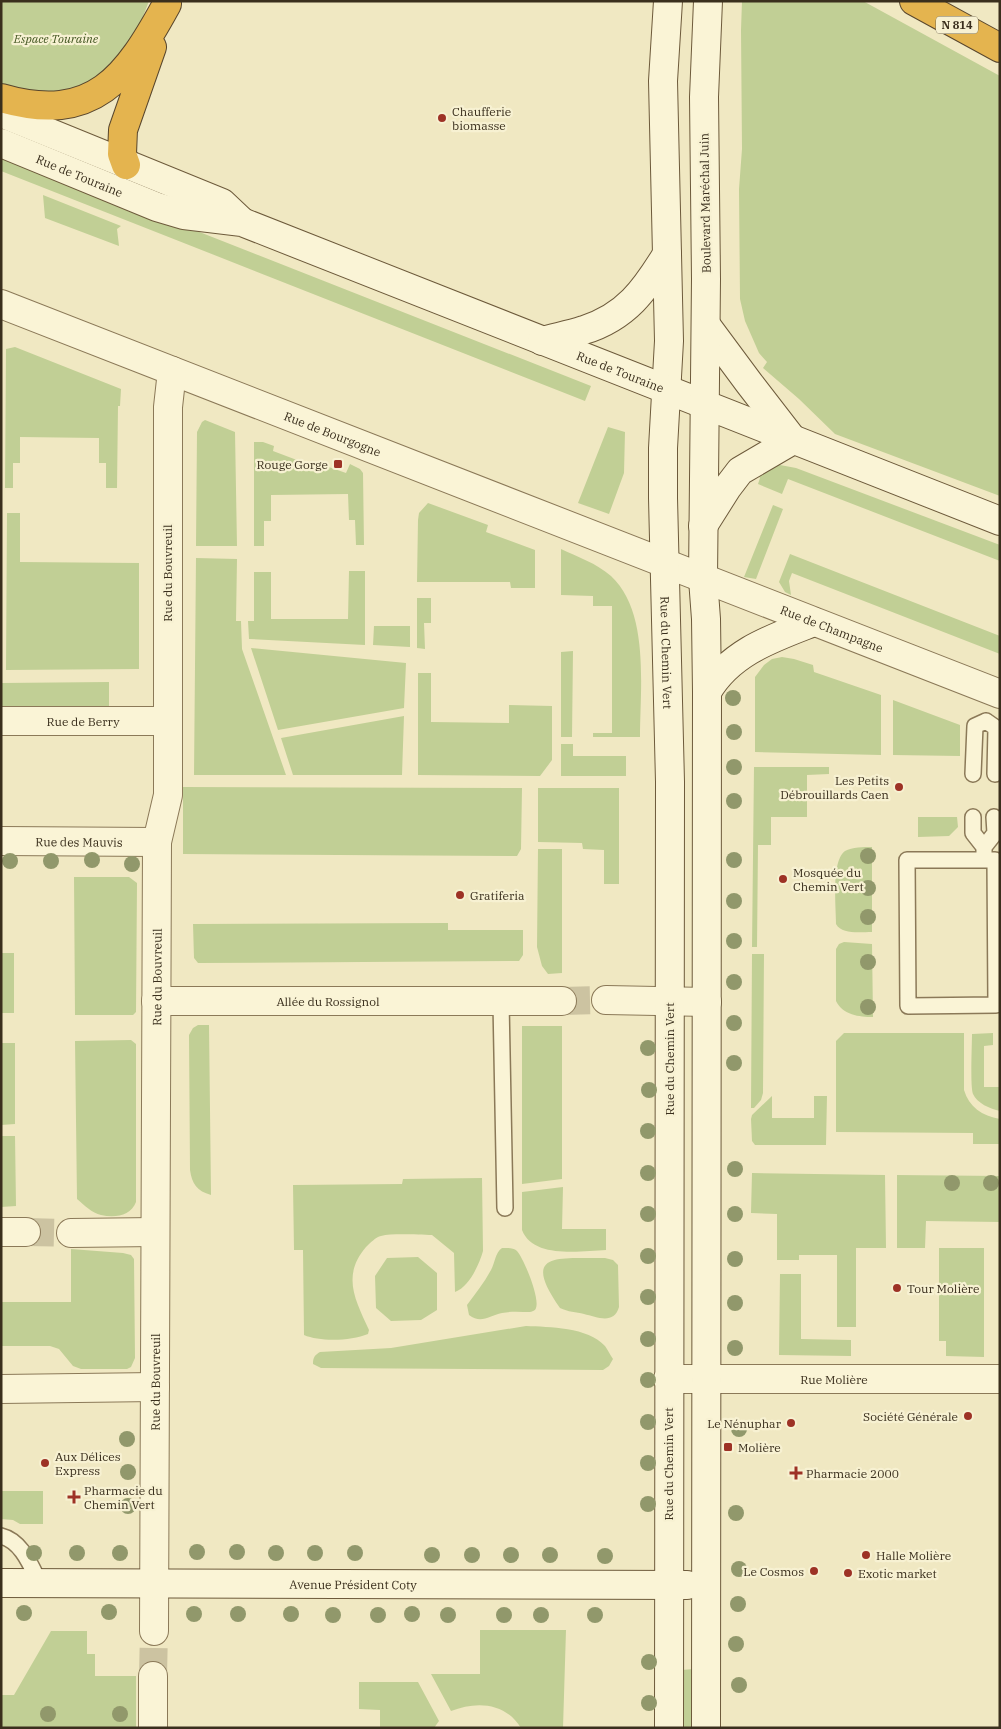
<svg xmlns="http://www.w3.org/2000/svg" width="1001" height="1729" font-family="'IBM Plex Serif',serif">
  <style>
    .green { fill: #c1cf95 }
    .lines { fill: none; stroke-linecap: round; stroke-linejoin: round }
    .street-tunnel { stroke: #ccc3a1; stroke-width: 28; stroke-dasharray: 28 14; stroke-linecap: butt }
    .lane-casing { stroke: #8b7958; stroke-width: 18 }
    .street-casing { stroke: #8b7958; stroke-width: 30 }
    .secondary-casing { stroke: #6d5a3b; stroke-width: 30 }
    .highway-casing { stroke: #58462d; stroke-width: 30 }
    .lane { stroke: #faf4d6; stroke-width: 15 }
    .street { stroke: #faf4d6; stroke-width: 28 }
    .secondary { stroke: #faf4d6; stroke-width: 28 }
    .highway { stroke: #e4b44f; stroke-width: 28 }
    .tree { fill: #91986b }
    .poi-dot { fill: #9d3225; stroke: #f7f1d2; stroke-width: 2 }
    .labels { text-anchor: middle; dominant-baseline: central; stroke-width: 4.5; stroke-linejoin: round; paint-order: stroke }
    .shield { fill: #f7f1d2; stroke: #736953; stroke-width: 1 }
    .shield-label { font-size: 11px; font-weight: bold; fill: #3a2f1d }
    .park-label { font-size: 12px; font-style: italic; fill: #445723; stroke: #f7f1d2 }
    .poi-label { font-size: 12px; fill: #3a2f1d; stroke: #f7f1d2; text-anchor: start }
    .street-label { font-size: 12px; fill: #3a2f1d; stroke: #f7f1d2 }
  </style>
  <rect width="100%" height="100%" fill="#f0e8c2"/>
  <path class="green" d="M1,1H149L137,32L99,79L57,95L1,87Z
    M742,1H863L1000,76V496L835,434L799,399L763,368L767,362L759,353L745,321L740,299L739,189L742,149L741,30Z
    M1,153L14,159L591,386L585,401L1,171Z
    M43,195L121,226L117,229L119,246L45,218Z
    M15,347L121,389L120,406H118L117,488H106V463H99V438L20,437V463H13V488H5L6,349Z
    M205,420L235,432L237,546H196L197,432L202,422Z
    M608,427L625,432L624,473L609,514L578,503Z
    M254,442H263L274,446L273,451L318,468L320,464L346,473L350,464L360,469L363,473L364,545H356L355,520H349L348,494L271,495V521H264V546H254Z
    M761,465H780L796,468L1000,545V561L788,479L782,494L758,484L760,478L754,470Z
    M428,503L488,525L486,532L535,550V588H511L510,582H417L418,520L419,513Z
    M773,505L783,509L756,579L744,577Z
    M7,513H20V562L139,563V669L6,670Z
    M561,549C578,557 596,563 611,576C650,612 640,689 640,737H593V733H612V606H593V596L561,595Z
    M790,554L1000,636V654L792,573L789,581L791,595L785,592L779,582Z
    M196,558L237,559L236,621H241L242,649L286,775H194Z
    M349,571H365V645L249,639L248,621H254V572H271V619H348Z
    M417,598H431V623H424L425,649L417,648Z
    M374,626H410V647L373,645Z
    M251,648L406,663L404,708L278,730Z
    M573,651L572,737H561V652Z
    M782,657L794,659L813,665L814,672L881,695V755L755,752V677L764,665L772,659Z
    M418,673H431V722L509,723V705L552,706V760L540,776L418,775Z
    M109,682V707L1,708V683Z
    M893,700L960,725V756L893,755Z
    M404,716L402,775H293L281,738Z
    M561,744H573V756H626V776H561Z
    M754,767H829V774L807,775V817H771V845H758L757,947H752Z
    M183,787L522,788L521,849L517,856L183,854Z
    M538,788H619V884H604V850L583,849L582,843L538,842Z
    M918,817H957L958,827L949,836L918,837Z
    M872,847V932C861,932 842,935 836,924C836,907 831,861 845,851C852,847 864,847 872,847Z
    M538,849H562V973L548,974L542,966L537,947Z
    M74,877H129L137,883L136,1012L133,1015H75Z
    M448,923V930H523V955L519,961L198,963L194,958L193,924Z
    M844,942L872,944L873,1017C859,1017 843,1015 836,1001V949L839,944Z
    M1,953H14V1013H1Z
    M752,954H764L763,1093L761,1100L754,1108H751Z
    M198,1025H209L211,1195C197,1191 192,1184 190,1170L189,1035L193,1028Z
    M522,1026H562V1179L522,1184Z
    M844,1033H964V1090C969,1107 982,1116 1000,1119V1144H973V1133L836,1132V1041Z
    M993,1033V1045L984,1046V1087H1000V1111C990,1109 977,1103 973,1094C970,1086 972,1045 972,1034Z
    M131,1040L136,1044V1202C131,1216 115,1218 101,1215C92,1213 84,1205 77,1199L75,1041Z
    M1,1043H15V1124L1,1125Z
    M772,1096V1118H814V1096H827L826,1145H755L752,1141L751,1119L752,1115Z
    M1,1136H15L16,1206L1,1207Z
    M752,1173L885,1175L886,1248H856V1327H837V1255H799V1260H777V1214L751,1213Z
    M897,1175L1000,1176V1222L926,1221L925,1248H897Z
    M482,1178L483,1251C479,1265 469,1287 455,1292L454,1253L432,1235C419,1235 393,1233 381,1236C376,1237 370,1243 366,1247C341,1276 356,1301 369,1330L368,1334C351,1341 320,1342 304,1335L303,1250H294L293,1185L402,1184L403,1179Z
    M563,1187L562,1229H606V1250C581,1251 533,1259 522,1230V1192Z
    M502,1248C507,1248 513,1247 517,1251C524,1259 540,1298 536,1308C535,1311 533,1311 530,1312C521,1312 511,1311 502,1313C489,1316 481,1324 469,1315L467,1305C475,1294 484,1283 491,1270C495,1263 495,1253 502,1248Z
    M939,1248H984V1357L946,1356V1341H939Z
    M71,1249L123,1253L131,1255L134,1259L135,1358L131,1367L127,1369H81L73,1366L59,1349L50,1346H1V1302H71Z
    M418,1257L437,1273V1310L421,1320L391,1321L376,1308L375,1276L387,1258Z
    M605,1258L613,1260L618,1265L619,1307C614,1325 597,1317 584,1314C576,1312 568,1312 560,1308C519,1250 560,1259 605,1258Z
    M780,1274H801V1339L851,1340V1356L779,1355Z
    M526,1326C549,1327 588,1327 605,1346C608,1350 610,1355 613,1359L609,1366L603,1370L321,1368L313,1364C313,1357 315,1355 320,1352L391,1348Z
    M1,1491H43V1524H20L13,1520L1,1519Z
    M480,1630H566L563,1728H521C505,1702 476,1701 451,1711L431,1674H480Z
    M51,1631H87V1654H95V1676H136V1728H1V1695H14Z
    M694,1669V1728H682L681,1670Z
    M359,1682H418L439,1721L434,1728H380V1710L359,1709Z"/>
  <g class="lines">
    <path class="street-tunnel" d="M562,1001L606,1000
      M26,1232L71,1233
      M153,1676L154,1631"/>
    <defs>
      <path id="lane" d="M986,721L996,728L995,774
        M973,774L975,726L986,721
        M973,817V833L984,847V860
        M984,847L995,833L994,817
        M907,860H995L996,1005L908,1006Z
        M501,1002L505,1208
        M1,1536C22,1541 31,1566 40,1584"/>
      <g id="street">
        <path id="s1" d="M1,304L1000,694"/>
        <path id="s2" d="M1,721H167"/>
        <path id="s3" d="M1,841L157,842"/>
        <path d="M606,1000L707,1002"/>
        <path id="s4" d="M156,1001H562"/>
        <path d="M1,1232H26"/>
        <path d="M71,1233L155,1232"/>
        <path id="s5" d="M668,1379H1000"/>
        <path d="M1,1389L155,1387"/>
        <path id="s6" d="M154,1631L157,842L168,795V407L172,371"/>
        <path d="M153,1676V1728"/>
      </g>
      <g id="secondary">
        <path id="s7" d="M668,1L663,81L669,341L663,448V498L670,782L669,1728"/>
        <path d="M1,113L222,203L240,220"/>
        <path id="s8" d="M1,143L157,207L184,215L242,222L1000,521"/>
        <path d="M706,325L749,383L793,440"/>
        <path d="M542,341C556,337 570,335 584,330C626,317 645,290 667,254"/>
        <path d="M703,526L727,488L740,471L793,440"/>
        <path d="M707,692C730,652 773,638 814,622"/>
        <path id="s9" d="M1,1583L687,1585"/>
        <path d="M706,1728L707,692L706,619L703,579L706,279L704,97L708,1"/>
      </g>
      <path id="highway" d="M914,1L1000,48
        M1,98C94,125 127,77 167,4
        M126,165L122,154L123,130L152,47"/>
    </defs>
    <use href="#lane" class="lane-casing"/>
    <use href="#street" class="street-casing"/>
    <use href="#secondary" class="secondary-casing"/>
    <use href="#highway" class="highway-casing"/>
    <use href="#lane" class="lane"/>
    <use href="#street" class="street"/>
    <use href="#secondary" class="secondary"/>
    <use href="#highway" class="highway"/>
  </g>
  <g class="tree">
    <circle cx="733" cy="698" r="8"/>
    <circle cx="734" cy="732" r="8"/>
    <circle cx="734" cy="767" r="8"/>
    <circle cx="734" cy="801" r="8"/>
    <circle cx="868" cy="856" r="8"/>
    <circle cx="92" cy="860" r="8"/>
    <circle cx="734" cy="860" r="8"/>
    <circle cx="10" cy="861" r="8"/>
    <circle cx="51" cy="861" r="8"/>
    <circle cx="132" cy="864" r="8"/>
    <circle cx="868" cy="888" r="8"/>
    <circle cx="734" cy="901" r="8"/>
    <circle cx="868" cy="917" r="8"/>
    <circle cx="734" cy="941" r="8"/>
    <circle cx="868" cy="962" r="8"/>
    <circle cx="734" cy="982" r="8"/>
    <circle cx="868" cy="1007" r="8"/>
    <circle cx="734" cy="1023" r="8"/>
    <circle cx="648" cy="1048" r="8"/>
    <circle cx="734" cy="1063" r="8"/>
    <circle cx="649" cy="1090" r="8"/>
    <circle cx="648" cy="1131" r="8"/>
    <circle cx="735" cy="1169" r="8"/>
    <circle cx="648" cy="1173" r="8"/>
    <circle cx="952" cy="1183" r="8"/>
    <circle cx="991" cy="1183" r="8"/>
    <circle cx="648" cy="1214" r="8"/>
    <circle cx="735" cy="1214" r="8"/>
    <circle cx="648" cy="1256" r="8"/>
    <circle cx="735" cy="1259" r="8"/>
    <circle cx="648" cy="1297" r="8"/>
    <circle cx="735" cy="1303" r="8"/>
    <circle cx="648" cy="1339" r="8"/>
    <circle cx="735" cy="1348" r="8"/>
    <circle cx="648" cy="1380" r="8"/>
    <circle cx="648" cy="1422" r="8"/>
    <circle cx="739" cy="1429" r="8"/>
    <circle cx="127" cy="1439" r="8"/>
    <circle cx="648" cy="1463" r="8"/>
    <circle cx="128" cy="1472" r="8"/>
    <circle cx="648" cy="1504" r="8"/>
    <circle cx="128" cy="1506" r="8"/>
    <circle cx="736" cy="1513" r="8"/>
    <circle cx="197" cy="1552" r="8"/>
    <circle cx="237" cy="1552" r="8"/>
    <circle cx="34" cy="1553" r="8"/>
    <circle cx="77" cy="1553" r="8"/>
    <circle cx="120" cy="1553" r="8"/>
    <circle cx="276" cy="1553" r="8"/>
    <circle cx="315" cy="1553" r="8"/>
    <circle cx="355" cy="1553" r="8"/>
    <circle cx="432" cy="1555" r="8"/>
    <circle cx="472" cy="1555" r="8"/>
    <circle cx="511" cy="1555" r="8"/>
    <circle cx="550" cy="1555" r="8"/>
    <circle cx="605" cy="1556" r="8"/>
    <circle cx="739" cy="1569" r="8"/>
    <circle cx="738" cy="1604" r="8"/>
    <circle cx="109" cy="1612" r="8"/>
    <circle cx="24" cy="1613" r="8"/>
    <circle cx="194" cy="1614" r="8"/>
    <circle cx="238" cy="1614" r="8"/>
    <circle cx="291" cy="1614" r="8"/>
    <circle cx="412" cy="1614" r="8"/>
    <circle cx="333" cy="1615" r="8"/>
    <circle cx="378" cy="1615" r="8"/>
    <circle cx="448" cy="1615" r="8"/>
    <circle cx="504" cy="1615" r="8"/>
    <circle cx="541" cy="1615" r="8"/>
    <circle cx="595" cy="1615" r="8"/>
    <circle cx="736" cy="1644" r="8"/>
    <circle cx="649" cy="1662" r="8"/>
    <circle cx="739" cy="1685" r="8"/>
    <circle cx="649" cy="1703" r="8"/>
    <circle cx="48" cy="1714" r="8"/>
    <circle cx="120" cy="1714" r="8"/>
  </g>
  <g class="poi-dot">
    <circle cx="442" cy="118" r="5"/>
    <rect x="333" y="459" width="10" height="10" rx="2.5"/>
    <circle cx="899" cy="787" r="5"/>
    <circle cx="783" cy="879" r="5"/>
    <circle cx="460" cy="895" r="5"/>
    <circle cx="897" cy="1288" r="5"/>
    <circle cx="968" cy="1416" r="5"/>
    <circle cx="791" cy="1423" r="5"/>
    <rect x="723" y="1442" width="10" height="10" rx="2.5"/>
    <circle cx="45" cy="1463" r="5"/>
    <path d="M793.5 1465.5h5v5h5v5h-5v5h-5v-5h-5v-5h5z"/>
    <path d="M71.5 1489.5h5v5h5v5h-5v5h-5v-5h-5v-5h5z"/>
    <circle cx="866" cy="1555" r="5"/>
    <circle cx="814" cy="1571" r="5"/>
    <circle cx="848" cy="1573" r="5"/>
  </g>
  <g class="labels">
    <rect class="shield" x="936" y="16.5" width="42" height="17" rx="4"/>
    <g class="shield-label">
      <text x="957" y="25">N 814</text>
    </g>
    <g class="park-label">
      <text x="56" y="38">Espace Touraine</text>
    </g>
    <g class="poi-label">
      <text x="452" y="111">Chaufferie<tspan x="452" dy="14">biomasse</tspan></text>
      <text x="328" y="464" text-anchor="end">Rouge Gorge</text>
      <text x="889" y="780" text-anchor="end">Les Petits<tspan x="889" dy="14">Débrouillards Caen</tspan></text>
      <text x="793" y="872">Mosquée du<tspan x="793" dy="14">Chemin Vert</tspan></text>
      <text x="470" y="895">Gratiferia</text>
      <text x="907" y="1288">Tour Molière</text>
      <text x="958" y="1416" text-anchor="end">Société Générale</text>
      <text x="781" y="1423" text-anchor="end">Le Nénuphar</text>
      <text x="738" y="1447">Molière</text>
      <text x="55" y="1456">Aux Délices<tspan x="55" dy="14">Express</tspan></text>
      <text x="806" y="1473">Pharmacie 2000</text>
      <text x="84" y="1490">Pharmacie du<tspan x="84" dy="14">Chemin Vert</tspan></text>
      <text x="876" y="1555">Halle Molière</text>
      <text x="804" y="1571" text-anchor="end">Le Cosmos</text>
      <text x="858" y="1573">Exotic market</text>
    </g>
    <g class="street-label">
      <text stroke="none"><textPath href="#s8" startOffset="85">Rue de Touraine</textPath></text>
      <text transform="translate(705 203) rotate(-91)">Boulevard Maréchal Juin</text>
      <text stroke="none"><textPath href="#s8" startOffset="662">Rue de Touraine</textPath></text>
      <text stroke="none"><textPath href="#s1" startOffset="356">Rue de Bourgogne</textPath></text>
      <text transform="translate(167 573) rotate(-90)">Rue du Bouvreuil</text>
      <text stroke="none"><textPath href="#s1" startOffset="892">Rue de Champagne</textPath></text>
      <text stroke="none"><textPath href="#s7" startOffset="652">Rue du Chemin Vert</textPath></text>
      <text stroke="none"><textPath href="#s2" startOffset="82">Rue de Berry</textPath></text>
      <text stroke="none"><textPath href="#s3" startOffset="78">Rue des Mauvis</textPath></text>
      <text stroke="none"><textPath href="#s6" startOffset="654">Rue du Bouvreuil</textPath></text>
      <text stroke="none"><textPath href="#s4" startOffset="172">Allée du Rossignol</textPath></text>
      <text transform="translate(669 1059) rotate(-90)">Rue du Chemin Vert</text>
      <text stroke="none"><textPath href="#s5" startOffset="166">Rue Molière</textPath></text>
      <text stroke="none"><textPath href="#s6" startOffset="249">Rue du Bouvreuil</textPath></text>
      <text transform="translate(668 1464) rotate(-90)">Rue du Chemin Vert</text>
      <text stroke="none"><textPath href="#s9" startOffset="352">Avenue Président Coty</textPath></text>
    </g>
  </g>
  <rect width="1001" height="1729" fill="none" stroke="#3a2f1d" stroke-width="5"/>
</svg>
